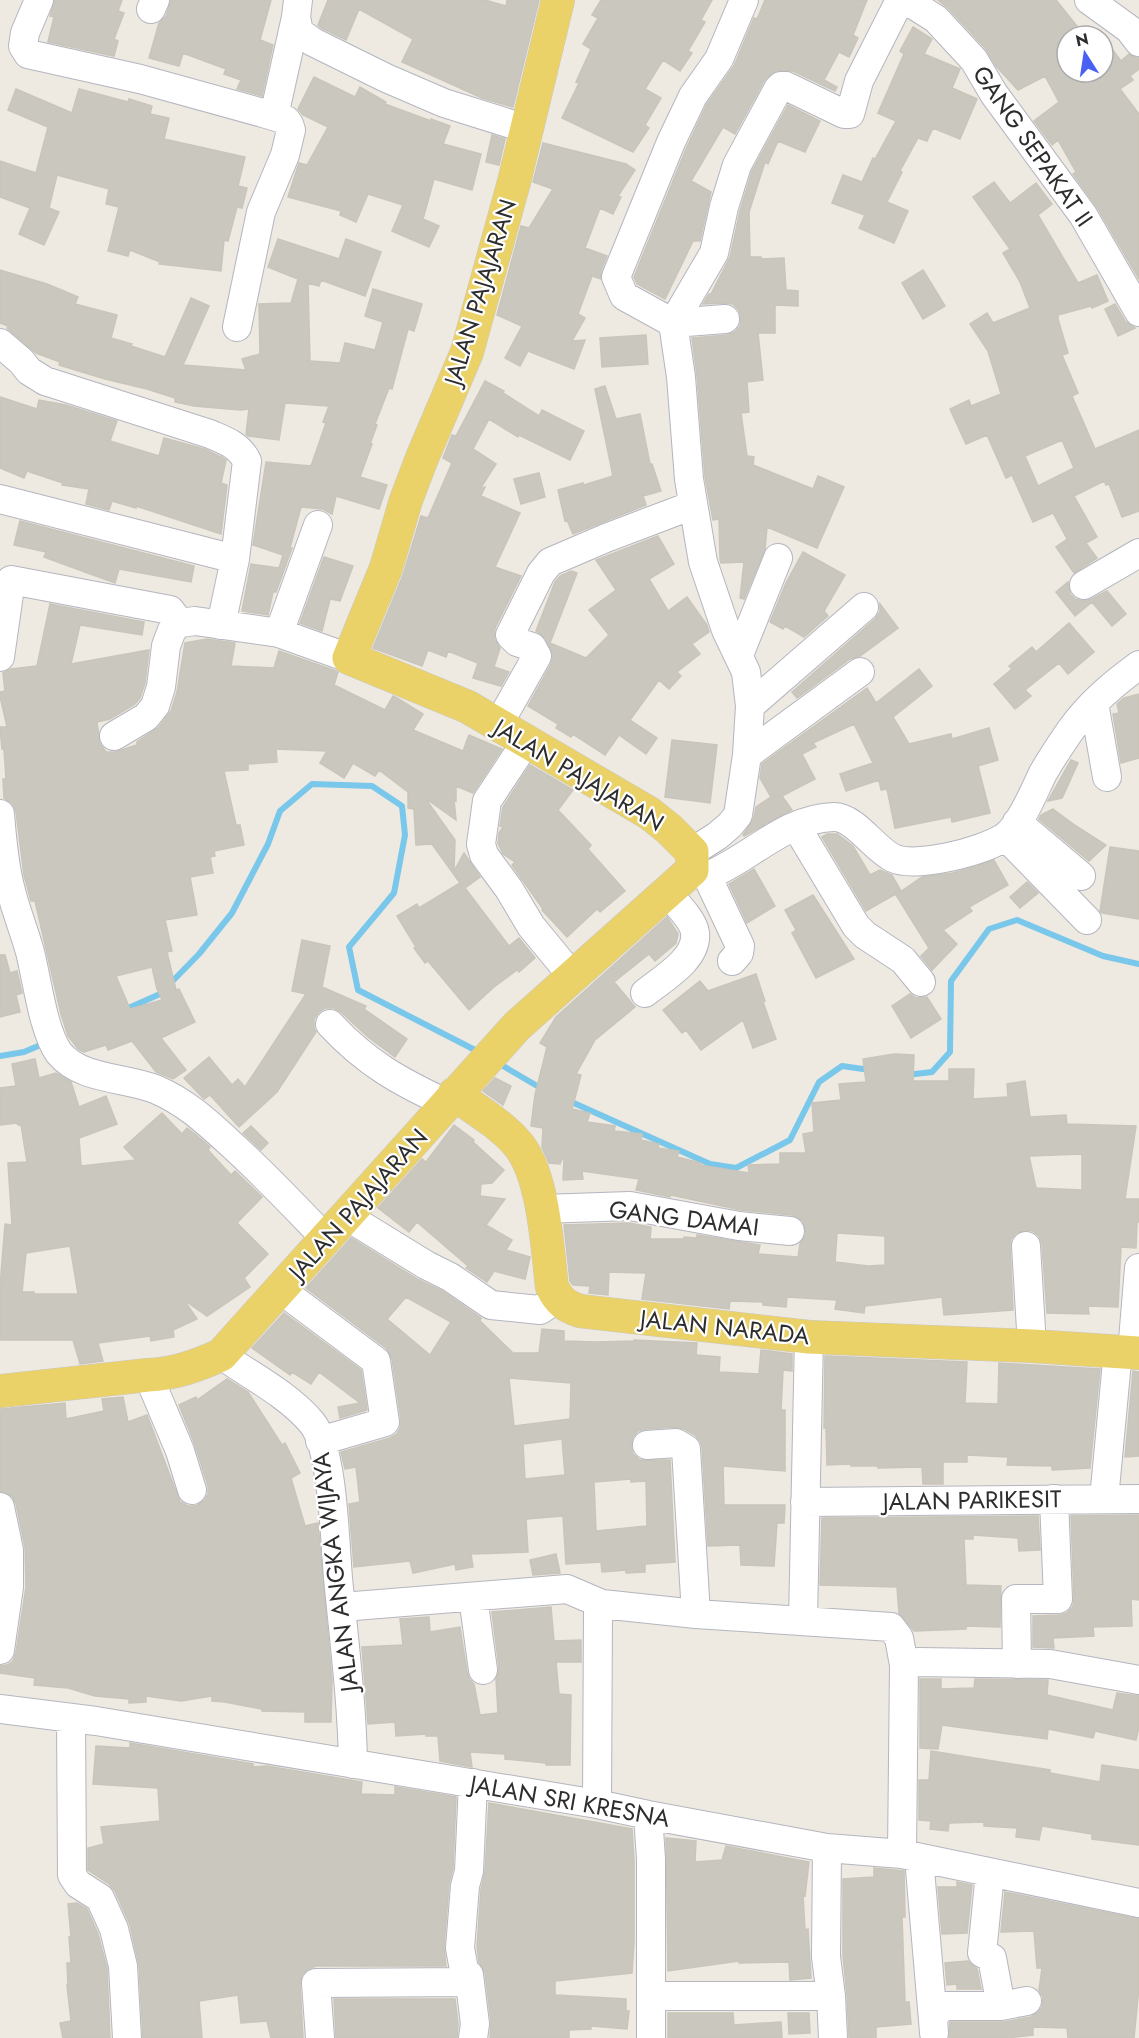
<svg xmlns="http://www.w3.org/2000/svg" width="1139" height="2038" font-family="Jost,sans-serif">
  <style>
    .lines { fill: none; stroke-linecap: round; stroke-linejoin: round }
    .stream { stroke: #79c7ea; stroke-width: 6 }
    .building { fill: #cac7bf; stroke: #c9c5ba; stroke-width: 1.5; fill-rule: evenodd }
    .minor-casing { stroke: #b4b6c0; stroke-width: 30 }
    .major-casing { stroke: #c8c8c8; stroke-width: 34 }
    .minor { stroke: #fff; stroke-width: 28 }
    .major { stroke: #ebd268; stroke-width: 33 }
    .labels { text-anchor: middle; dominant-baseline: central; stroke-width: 4.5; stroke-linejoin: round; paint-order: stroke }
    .street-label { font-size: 24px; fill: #2d2d2d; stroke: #fff }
  </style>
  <rect width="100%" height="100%" fill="#eee9e1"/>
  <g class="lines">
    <path class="stream" d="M124,1010L160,994L199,954L232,913L268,844L280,811L312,784L372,786L402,806L405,835L394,893L349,947L358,990L479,1052
      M0,1056L24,1052L45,1043
      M498,1063L544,1090
      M907,1075L932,1072L950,1052L951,981L989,929L1017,920L1103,956L1139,964
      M567,1100L710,1164L736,1168L790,1140L819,1082L842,1066L870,1070"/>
  </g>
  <path class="building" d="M55,0H122L118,11L124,13L114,39L118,41L114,56L48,42L54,17L50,16Z
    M171,0H271L260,40L273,45L262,96L237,89L241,80L224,74L226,69L183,53L179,66L149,58L159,23L166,16Z
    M328,0H485L506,6L507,0H539L513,107L482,98L402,62L413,39L359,9L346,40L321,28L318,25Z
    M601,0H712L701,20L705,22L688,51L692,53L680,71L663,60L645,89L661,98L645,125L649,128L633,152L562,118L579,83L576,82L591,49L583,44L598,18L592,15Z
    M765,0H867L853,35L858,38L849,57L839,52L824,80L837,87L835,91L793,71H775L764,81L735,134L723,127L691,181L711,192L700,241H693L665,299L637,284L634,277L686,149L707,104L734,66L754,18L757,19Z
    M938,0H1056L1085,36H1067V72H1103V37L1121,61L1129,54L1139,58V69L1130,76L1133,80L1120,89L1139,114V279L1097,207L1073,174L1076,172L1058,140L1052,145L1034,121L1059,102L1045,76L1018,90L996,66L986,49L948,8Z
    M913,27L932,39L924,54L960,69L952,88L977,99L960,139L933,128L927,141L918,138L900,171L902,172L887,202L908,211L894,243L859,228L865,215L832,203L843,175L862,182L873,158L875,159L896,121L878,113L904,54L900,51Z
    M314,77L355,97L360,87L386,102L385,104L431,121V119L450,126L443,144L481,154L472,190L434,179L423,219L439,226L429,247L392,231L403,205L368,194L356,222L340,215L341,211L288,197L299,163L307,165L328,127L303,115L298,109Z
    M16,89L72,113L79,89L128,102L129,99L152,106L150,114L169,118L164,139L245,157L238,186L247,188L242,208L237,207L228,241L224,240L221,271L159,264L160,262L130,250L128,256L108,251L119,207L106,204L109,189L57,175L49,208L59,212L44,245L19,234L30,208L0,197V161L36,173L48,127L8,110Z
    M788,105L820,121L805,152L778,141L768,164L765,162L749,212L750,257H761V259L784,258L786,290L798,291V306L775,305V333H758L763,380L747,382L749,412L741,413L747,456L754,457L753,465L813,489L818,476L844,487L817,548L767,527L765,549L744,599L740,598L744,562L721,563L720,559L719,519L713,520L705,477L697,376L692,338L727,335L735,332L740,326L741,318L739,310L733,304L724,303L703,304L709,294H711L730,257L740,211L752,171Z
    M492,135L505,139L499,165L486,162Z
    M543,143L626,164L635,170L618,196L621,197L613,214L600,208L585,248L607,256L601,271V279L592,276L578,314L585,318L572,341L585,340L574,369L528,351L520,366L505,358L522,326L497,315L521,226L529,228L553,189L533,182Z
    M994,182L1010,203L1036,183L1052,204L1038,215L1078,283L1097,275L1108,301L1092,308L1091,306L1058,315V319L1068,353L1062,355L1078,393L1072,396L1095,449L1139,430V511L1122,517L1109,484L1106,485L1104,481L1074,496L1097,537L1086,543L1097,558L1074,573L1056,547L1066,540L1072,548L1053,513L1033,522L1012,475L1006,478L987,435L966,444L950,409L969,400L971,406L1001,394L988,351L970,324L987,313L993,323L1030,308L1020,282L1003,253L1010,249L973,197ZM1062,440L1074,468L1038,486L1025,456Z
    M278,239L339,259L346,239L381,252L365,296L321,280L319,286L308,283L310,361L340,363L345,343L375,350L383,322L365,316L373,289L422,304L414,331L408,329L392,389L389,388L375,424L377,425L370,444H372L360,477L387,485L379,509L336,496L332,514L323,509L301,507L290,548H292L276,592H273L268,615L242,611L251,564L279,568L283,555L253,545L266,462L311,466L326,423L323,422L329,406L285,403L279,440L248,436L246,434L249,409L240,410L194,406L175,402V398L147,389L105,379L59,365L60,362L36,353L7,328L8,326L0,323V270L47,284L78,297L75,304L117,315L111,338L132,344L131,346L165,357L191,298L209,306L183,365L246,370L242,359L260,354L259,304L291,303L298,279L268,267Z
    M923,270L945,306L923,319L902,283Z
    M1115,304L1125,321L1135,328L1118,336L1105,309Z
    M646,335L648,364L602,367L600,338Z
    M485,381L504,391L503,393L539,416L542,410L584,431L570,460L519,435L518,437L489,419L473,449L496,464L480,489L485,487L481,496L520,513L495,567L521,576L495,628L494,638L500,648L494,667L509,672L501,686L473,678L478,663L448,651L446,657L428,650L422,666L373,648L403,575L421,516L428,518L452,463L443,458L452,435L456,436Z
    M605,386L616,419L640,414L650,464H652L661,491L643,496L646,505L573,534L567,520L565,521L558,490L583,483L584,485L613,476L595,389Z
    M0,397L37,409L39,400L66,405L117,421L110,441L159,456L164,438L204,449L223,458L226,460L221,483L227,485L221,534L136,506V508L112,501L109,510L86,504L89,489L62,485L63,483L27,471L24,478L0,468Z
    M539,473L545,497L521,504L514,479Z
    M20,521L194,566L191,582L119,569L115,583L44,557L46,552L14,545Z
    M658,536L674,564L649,579L668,611L687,597L707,625L709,632L692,644L700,654L677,672L681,676L669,689L659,680L630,720L657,738L646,754L619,735L605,755L573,734L571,737L556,728L558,724L528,706L551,664L553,657L546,639L536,631L555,582L560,576L571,571L577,573L550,643L586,658L609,635L589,610L616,590L596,560Z
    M803,552L845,575L824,611L828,616L804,637L785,626L783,629L770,622L786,583Z
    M324,557L353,566L340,601L330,599L322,631L300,623Z
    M1068,582L1070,594L1075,599L1083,601L1092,599L1107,591L1126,614L1112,626L1092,602L1075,616L1056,592Z
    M50,604L144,622L142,635L80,625L71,664L149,650L145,683L140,698L135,704L110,719L97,722L100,744L106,752H115L137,745V742L159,727L171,711L177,692L185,643L207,639L235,643L231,666L274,668L279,651L336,671L338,672L334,685L385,710L393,696L397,698L423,714L413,730L463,751L469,735L502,749L473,793L456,786V801L454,800L456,820L425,798L455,840L454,871L464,853L480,877L465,888L509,946L519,938L535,958L519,972L517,970L494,987L469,1010L428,961L425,963L414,948L416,947L397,916L417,904L419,908L460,883L432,844L416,845L414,809L408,808V792L379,770L375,776L353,763L344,778L320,763L327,751L276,749L277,762L248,764V770L224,771L236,825H240L244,845L214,851L215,856L210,857L213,873L190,877L197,915L165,920L172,951L167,952L176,990L179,989L195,1022L161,1038L186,1070L173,1079L156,1072L132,1041L108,1050L106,1045L84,1052L78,1049L68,1036L61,1014L35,901H31L24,875L16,812L13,804L4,798L3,779H6L4,749H2L0,727H7L0,696V692L5,691L3,673L11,669L37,666ZM152,967L157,989L162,1000L130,1009L116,976Z
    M880,604L898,628L860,656L850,659L797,698L792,692L875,619L880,612Z
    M1069,623L1094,652L1068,674L1059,663L1025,690L1031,696L1015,709L994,684L1012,669L1009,666L1032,647L1036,652Z
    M919,669L932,686L893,717L909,744L951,734L952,739L989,728L998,760L978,766L990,813L952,822L951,817L895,828L887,789L881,790L879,780L846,791L840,774L873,763L854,724L813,743L816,747L802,754L815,779L782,796L792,810L744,836L743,835L754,818L756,807L771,797L760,778L762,764L867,688L876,703Z
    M1139,694V758L1121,763L1113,714L1119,713L1117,704L1124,698Z
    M672,740L717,745L710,803L665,797Z
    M1071,760L1078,763L1064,794L1062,798L1048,801Z
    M530,765L573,790L558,810L591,845L588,849L625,891L600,912L597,909L567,937L542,910L543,909L512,865L515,862L503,854L498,843L499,833L503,827L500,826L503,807Z
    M1053,809L1076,826L1106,845L1089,861L1039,819L1041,815Z
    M827,834H837L853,846L870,875L880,870L892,875L901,891L866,911L822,837Z
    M1110,847L1139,851V919L1102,913L1100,911Z
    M994,860L1008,885L969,907L972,911L943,930L957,944L932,970L921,956L929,948L896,895L922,877L953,873Z
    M754,869L775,906L747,923L729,884Z
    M1027,882L1038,893L1020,908L1010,897Z
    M813,895L854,959L816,978L792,933L796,930L785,910Z
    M667,917L678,934L676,943L655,961L649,954L614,982L635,1007L595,1040L576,1074L581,1075L572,1109L590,1113L587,1122L615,1126L614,1131L642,1134L641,1140L659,1144L658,1148L679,1151L677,1157L701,1163L700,1165L749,1173L748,1165L780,1164V1153H806L803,1134L814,1132L812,1103L841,1100L839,1084L866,1082L863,1059L894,1054L914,1055L913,1081H949V1069H974L973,1099L1008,1097L1007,1084L1025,1081L1030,1117L1066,1115L1067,1124L1136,1126L1125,1199H1139V1222H1137L1136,1248L1121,1247L1118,1307L1088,1306L1089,1314L1047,1313L1042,1244L1039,1236L1033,1231L1026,1230L1016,1233L1011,1239L1010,1246L1013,1310L944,1315L942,1297L865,1306L864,1313L835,1309L837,1300L787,1297L786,1307L763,1305V1302L730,1301L729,1309L642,1299L646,1273L609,1272L608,1295L589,1293L590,1286L573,1285L570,1281L564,1225L629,1223L651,1227L650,1239H684V1237L697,1238V1235L760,1245L758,1254L798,1257L800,1244L806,1233L803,1221L792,1215L741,1210L671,1195L670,1197L636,1190L639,1179L582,1171L583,1179L563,1180L564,1159H562L560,1164L549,1163L542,1147L543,1128L531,1126L535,1095L547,1047L540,1043L556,1017ZM1082,1154V1190L1036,1188L1029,1156ZM837,1233L885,1236V1265L868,1266L835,1262Z
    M302,940L330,946L322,987L366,1006L364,1009L407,1039L395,1057L368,1037L341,1012L334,1008H325L318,1013L314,1019V1028L316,1032L277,1092L239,1127L210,1095L204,1099L184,1078L209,1057L232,1085L238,1079L245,1087L306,994L292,991Z
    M0,955H5L10,973L17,971L22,993L16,995L20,1012L0,1017Z
    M756,974L765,1001L763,1002L776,1039L753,1048L743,1020L701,1050L686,1030L682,1033L663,1010L700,981L708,991Z
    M910,994L916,998L927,997L941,1019L911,1038L892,1006Z
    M35,1059L39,1078L56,1073L71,1082L79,1107L106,1096L117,1124L79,1138L81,1166L136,1160L124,1147L162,1113L182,1134L187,1128L195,1134L210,1147L208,1150L231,1175L235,1171L262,1197L237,1223L268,1254L244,1278L250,1287L207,1316L184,1300L197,1319L173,1330L174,1337L151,1341L150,1336L98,1343L103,1361L80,1364L73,1340H0V1287L5,1224L12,1225L8,1163L27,1162L21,1125H18L17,1123L0,1125V1088L16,1086L12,1064ZM70,1246L78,1294H34V1292H22L26,1253Z
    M495,1078L511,1086L503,1105L483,1091Z
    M454,1125L474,1140L473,1142L504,1170L492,1183L481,1184L480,1196L505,1199L486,1225L512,1240L506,1250L530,1257L525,1279L494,1271L487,1282L466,1268L468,1266L417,1222L409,1232L378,1208L422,1159L426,1162Z
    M251,1126L268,1143L261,1150L243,1133Z
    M351,1238L417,1279L442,1291L481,1318L480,1321L513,1353H539L542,1329L564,1331V1341L595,1342L634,1341V1340L697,1343L696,1355L720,1357L719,1372L759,1374L761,1350L792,1354V1371L783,1370L781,1410H785V1471L723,1466L724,1505H785L784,1523H777L774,1566L741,1565L740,1545L708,1546L702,1447L700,1441L695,1435L684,1429L675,1427L646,1429L638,1431L633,1437L631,1446L633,1454L640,1460H670L675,1562L645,1564V1572L626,1573V1570L602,1572L601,1562L566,1564L563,1516L526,1519L528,1552L471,1554L473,1567L456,1570L455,1564L413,1573L410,1561L354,1567L349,1504L360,1502L356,1467L345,1469L341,1452L390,1438L397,1434L400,1428L401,1420L392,1359L386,1348L306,1288ZM406,1297L451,1322L430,1355L387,1319ZM509,1378L571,1383L570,1419L514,1426ZM562,1439L565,1475L525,1479L523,1444ZM631,1479V1482L646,1481L647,1526L596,1531L594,1482Z
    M284,1313L361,1370L367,1410L340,1418L338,1407L360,1403L319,1372L311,1384L292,1372L290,1375L252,1348Z
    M825,1356L967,1362L965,1403L998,1404L999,1363L1100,1369L1090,1468L1052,1470V1466L1007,1465L1008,1457L967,1455V1462H943V1484H923L922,1467L878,1468V1466H851V1464L827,1465L826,1428H824Z
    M1133,1371L1139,1372V1456L1125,1457Z
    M227,1379L248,1392L282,1445L285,1443L300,1473L291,1478L305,1526L318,1523L332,1680L331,1722H305V1712L262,1711V1709L225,1702L212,1701V1696L181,1701L146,1696V1702L129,1703V1699L95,1696L68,1688L34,1685L35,1678L0,1673V1666L7,1665L13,1661L16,1652L26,1587L25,1547L16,1504L12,1496L0,1491V1409L65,1403L66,1419L104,1411L102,1399L123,1397L128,1422L147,1415L180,1502L188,1506H196L204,1501L208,1494V1486L195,1445L179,1405L196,1397L197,1400Z
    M1139,1515V1600L1131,1599L1132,1626L1093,1627L1094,1636L1053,1638L1054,1648L1033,1647V1616L1059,1615L1067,1613L1073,1606L1074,1598L1071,1516Z
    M1038,1516L1040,1550L1019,1551L1018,1538L973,1535V1539H964L966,1585L1001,1586L1000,1627L966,1626V1629L914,1631L899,1613L897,1587L820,1585L822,1518Z
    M556,1554L560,1573L533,1575L530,1560Z
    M551,1607L554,1641L581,1640V1662H556L559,1694L571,1695L570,1765H546V1763L505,1759V1754L470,1752L472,1767L440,1761L438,1736H426V1734L396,1736L395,1722L368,1724L362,1647L403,1645L400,1619L429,1617L430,1632L460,1627L467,1672L470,1680L474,1684L480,1715L498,1713L496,1679L499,1668L492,1612Z
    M920,1679H941V1689L974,1688L975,1679L1048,1680L1047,1695L1113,1710L1117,1693L1139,1696V1727L1136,1740L1095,1731L1093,1738L1048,1729L1047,1739L942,1725L938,1749L920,1748Z
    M130,1743L253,1764V1767L267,1766L362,1782L361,1794L395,1795V1787L456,1797L453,1868L449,1884L444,1947L446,1966H316L308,1969L302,1975L300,1984L303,2038H271L267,2021L241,2023L238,1995L199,2001L202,2038H143L139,1965L130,1925L115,1891L109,1884L88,1870V1848L104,1844L101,1827L160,1821L158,1788L93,1784L96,1746L130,1748Z
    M931,1751L1050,1770V1773L1100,1782L1102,1765L1139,1770V1845L1092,1839V1834L1042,1826L1039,1840L1016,1837L1017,1828L984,1826V1822L949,1823L948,1831L930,1829L931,1821L919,1820V1780H929Z
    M489,1803L632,1829L634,1860V1941L632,1973L555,1981V1995L626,1999V2011H629L627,2029L591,2026V2029L569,2030V2038H490L491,2022L485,1973L479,1962L477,1947L481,1889L485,1872Z
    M666,1838L696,1841L695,1862L722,1860L726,1846L809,1862L805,1896L803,1895L805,1930L808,1929L811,1978L790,1980L789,1962L739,1963V1961L668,1971Z
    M874,1868L904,1871L905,1917H902L905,2002H909L911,2024L876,2027V2038H849L847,1995L843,1956V1879L874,1877Z
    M957,1882L972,1885L967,1933L942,1934L938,1887H957Z
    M1005,1892L1139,1919V1987L1134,2038H1068L1067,2028L1033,2027V2035L1006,2038H949L950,2022H1004L1031,2017L1038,2013L1042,2007L1043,1997L1039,1990L1042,1968H1037L1034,1931L1001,1932Z
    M77,1903L87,1909L98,1934L107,1968L110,2038H63L60,2023L71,2021L67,1985H68L67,1963H71L69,1937H71L68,1904Z
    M968,1961L977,1969L981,1989H957V1984L947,1985L945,1963Z
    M334,1999H455L458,2024L457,2038H336Z
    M668,2013H733L734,2025L781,2022L782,2038H668Z
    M788,2013H809L810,2033L789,2034Z"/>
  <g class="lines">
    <defs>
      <path id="minor" d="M39,0L25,33L23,46L28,54L140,79L263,113L286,120L289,124L291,130L285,155L261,212L237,327
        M298,0L296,17L299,32L313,42L386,78L444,103L527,129
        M906,0L936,19L974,60L994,94L1083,215L1139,312
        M1089,0L1129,29L1139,42
        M151,9L155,0
        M274,116L296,17
        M725,319L673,323L624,296L616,277L671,142L693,96L719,59L744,0
        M0,343L21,361L29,371L45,381L210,434C226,441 239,445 247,461L235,559L221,625
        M0,499L235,559
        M1084,585L1139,553
        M279,633L318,525
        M739,655L778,558
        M0,657L11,580L170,610L180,623
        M1094,703L1107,777
        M750,706L864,607
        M498,725L537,656L532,647L517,642L510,635L541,573L550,562L606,538L693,505
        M114,736L146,717L155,706L161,687L166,646L172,630L180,623L195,621L279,633L349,658
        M526,742L487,801L481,844L484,855L509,889L531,926L573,977
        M747,755L860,672
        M0,814C2,839 4,863 10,887C15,909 24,930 30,952C37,979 43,1031 59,1053C81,1080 125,1077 155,1089C186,1102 208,1123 232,1145C265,1175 295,1207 326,1239
        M1017,822L1081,876
        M796,826L856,926L865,935L903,960L921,982
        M1006,837L1087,920
        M692,852L717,836L730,825L738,815L747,755L750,706L746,672L726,630L703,562L689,479L681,377L673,323L714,253L724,207L737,165L778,89L781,86H786L844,114H850L859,81L900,0
        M692,870L700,875L707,876C750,859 785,818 834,817C855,817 874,849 893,858C916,869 982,851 1003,838C1020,828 1034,791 1043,773C1051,759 1061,744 1070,731C1089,704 1113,684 1139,665
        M707,876L740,946L739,953L732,961
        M645,993C662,979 698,959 695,933C694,921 676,903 668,894
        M330,1024C366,1063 400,1082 448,1104
        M542,1209L630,1206L739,1226L790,1231
        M348,1217L426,1265L450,1277L491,1305L540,1310L558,1298
        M1026,1246L1032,1346
        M281,1290L376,1361L385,1422L320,1441
        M1132,1352L1139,1268
        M221,1355C250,1375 290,1396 312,1423C333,1448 335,1543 338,1578C344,1640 352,1702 353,1764
        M148,1375L180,1451L192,1490
        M647,1445L676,1443L686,1449L696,1614
        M1104,1499L1118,1351
        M805,1502L1139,1499
        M0,1507L9,1550V1587L0,1650
        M473,1597L483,1670
        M342,1607L567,1589L602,1604L696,1614L891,1627L899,1638L904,1665L902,1854
        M803,1620L809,1337
        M1017,1664L1016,1599H1058L1054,1499
        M904,1665L918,1662L1050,1664L1139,1680
        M0,1709L96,1721L597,1804L648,1815L827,1848L902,1854L1139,1903
        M71,1718L72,1875L78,1884L100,1898L114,1929L123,1966L127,2038
        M473,1783L469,1871L465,1886L460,1948L464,1970L469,1975L475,2024L473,2038
        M597,1804L598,1610L602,1604
        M648,1815L651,1859V2038
        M827,1848L826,1957L831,1996L833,2038
        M919,1858L933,2020
        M990,1873L982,1953L992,1958L1001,2006
        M651,1996H831
        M934,2033L933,2020L937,2011L946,2006H1001L1027,2001
        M320,2038L316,1983L470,1982"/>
      <path id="major" d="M454,1094C475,1109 499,1123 516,1142C544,1172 547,1247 552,1287C559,1301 565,1306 580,1311L809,1337L1032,1346L1139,1353
        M0,1391L148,1375C174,1374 196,1366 221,1355L517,1026L692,870V852L669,829L649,813L468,707L349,658L386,568L406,500L422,458L467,352L514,182L558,0"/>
    </defs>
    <use href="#minor" class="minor-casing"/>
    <use href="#major" class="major-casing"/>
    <use href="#minor" class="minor"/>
    <use href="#major" class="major"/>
  </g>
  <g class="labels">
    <g class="street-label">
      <text transform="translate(1033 146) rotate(55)">GANG SEPAKAT II</text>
      <text transform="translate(480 292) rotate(-73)">JALAN PAJAJARAN</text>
      <text transform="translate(579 775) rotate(31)">JALAN PAJAJARAN</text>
      <text transform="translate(358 1204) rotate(-48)">JALAN PAJAJARAN</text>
      <text transform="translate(684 1218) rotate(7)">GANG DAMAI</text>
      <text transform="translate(725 1327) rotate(6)">JALAN NARADA</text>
      <text transform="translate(972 1500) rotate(-1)">JALAN PARIKESIT</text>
      <text transform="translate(335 1572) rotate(-97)">JALAN ANGKA WIJAYA</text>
      <text transform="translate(570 1801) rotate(10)">JALAN SRI KRESNA</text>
    </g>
  </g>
  <g transform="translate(1085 54) rotate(348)"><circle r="28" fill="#ffffff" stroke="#ababab" stroke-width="1.5"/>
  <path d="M0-4.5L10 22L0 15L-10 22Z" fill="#4961f2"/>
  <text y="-9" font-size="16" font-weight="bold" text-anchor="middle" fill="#2d2d2d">N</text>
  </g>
</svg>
